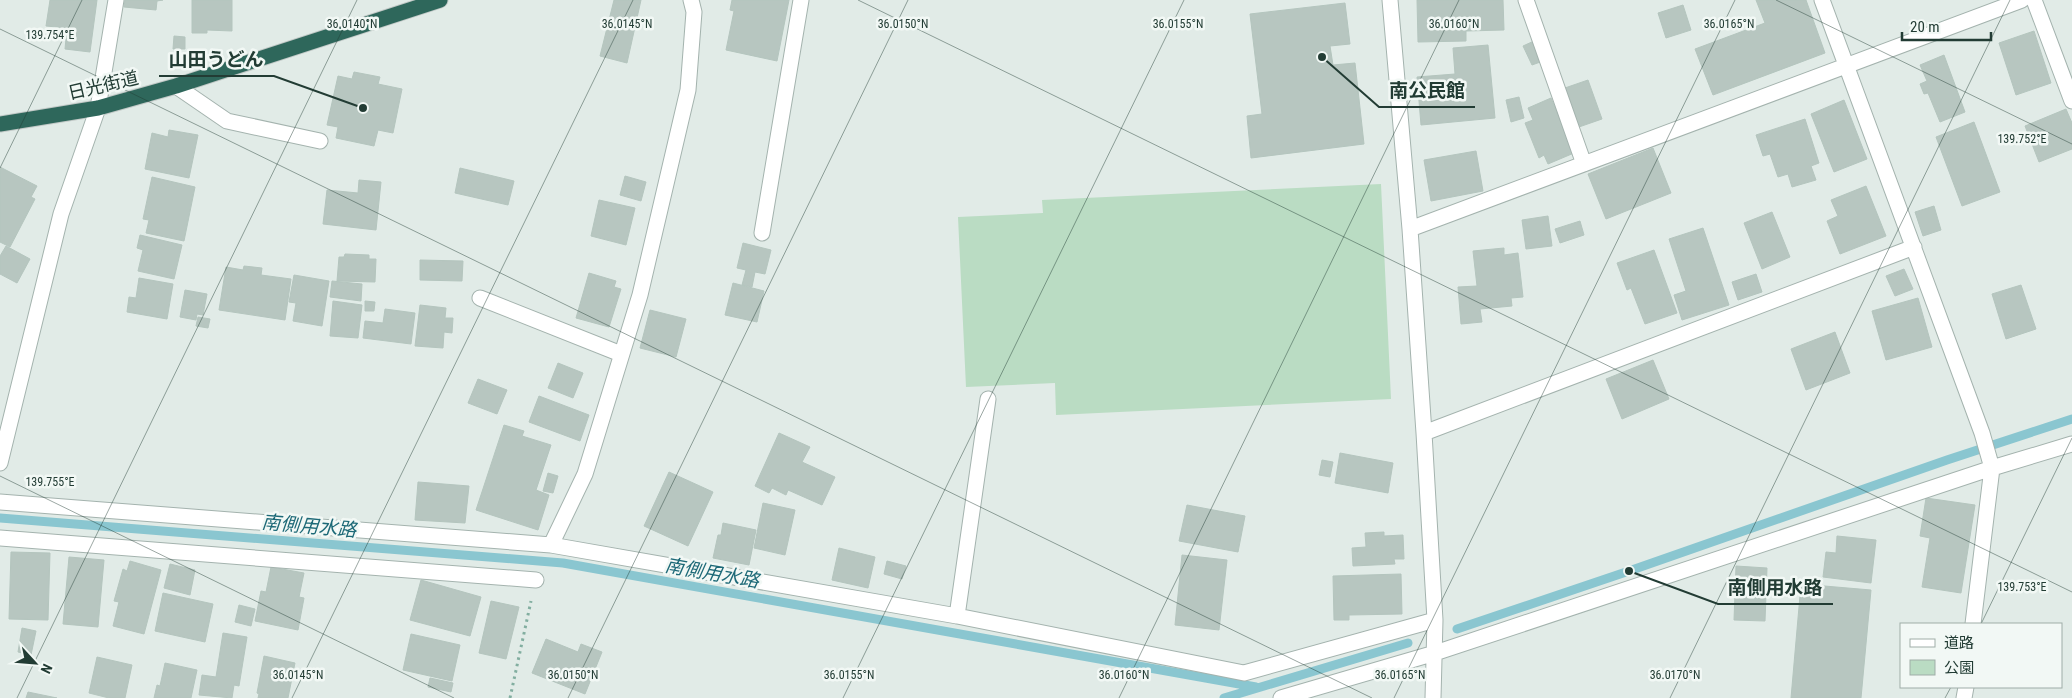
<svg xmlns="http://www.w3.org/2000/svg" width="2072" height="698" font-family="'Roboto Condensed','Noto Sans JP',sans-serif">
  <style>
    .green { fill: #badcc3 }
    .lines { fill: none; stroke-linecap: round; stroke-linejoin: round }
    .stream { stroke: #8ac6d0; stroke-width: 9 }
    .building { fill: #b7c6c0; stroke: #b4c5be }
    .minor-casing { stroke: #a4b3ae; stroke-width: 17 }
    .highway-casing { stroke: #c1c8c6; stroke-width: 17 }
    .path { stroke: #82aea0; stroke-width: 3; stroke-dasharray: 2.5 4; stroke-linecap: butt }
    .minor { stroke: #fff; stroke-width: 15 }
    .highway { stroke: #2e675b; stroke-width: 15 }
    .ticks { fill: none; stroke: #223c34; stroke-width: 1; stroke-opacity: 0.45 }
    .labels { text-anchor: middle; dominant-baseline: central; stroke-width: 5; stroke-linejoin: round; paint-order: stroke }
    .street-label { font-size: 18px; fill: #223c34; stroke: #f2f8f5 }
    .water-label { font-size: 19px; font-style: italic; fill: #1d6977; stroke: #f2f8f5 }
    .ticks-label { font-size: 12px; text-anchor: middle; fill: #223c34; stroke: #f2f8f5; stroke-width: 5; stroke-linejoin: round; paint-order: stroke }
    .leader { fill: none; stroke: #223c34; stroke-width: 2 }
    .callout-dot { fill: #223c34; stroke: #f2f8f5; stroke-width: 2 }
    .callout-label { font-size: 19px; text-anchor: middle; font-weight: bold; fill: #223c34; stroke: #f2f8f5; stroke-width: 5; stroke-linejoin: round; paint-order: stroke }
  </style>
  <rect width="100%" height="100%" fill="#e1ebe7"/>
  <path class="green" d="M1381,184L1391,399L1056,415L1055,383L966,387L958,217L1043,213L1042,200Z"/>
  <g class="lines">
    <path class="stream" d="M0,518L563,563L1256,687
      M1457,629L1629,571L1947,460L2072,419
      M1224,698L1408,643"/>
  </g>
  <path class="building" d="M50,0H97L90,52L65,49L67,28L46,26Z
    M125,0H163L157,1L156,10L124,7Z
    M192,0H232V31L207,30V33H192Z
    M614,0H641L627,63L600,56Z
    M732,0H789L777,61L726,50L734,11L730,10Z
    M1417,0H1503L1504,30L1466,31V41L1418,42Z
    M1756,0H1806L1825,53L1713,95L1695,49L1765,23Z
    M1345,3L1350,44L1330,46L1333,65L1355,63L1364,144L1251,158L1247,116L1262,114L1250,14Z
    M1683,5L1691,30L1666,38L1658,13Z
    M2034,31L2051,83L2016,95L1999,43Z
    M174,36L185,37V49H173Z
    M1534,41L1543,61L1532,65L1523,46Z
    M1488,45L1495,118L1421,125L1417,77L1455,74L1453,48Z
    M1944,55L1965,112L1940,122L1928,93L1924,94L1920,84L1927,81L1920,65Z
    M354,72L380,77L378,84L402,89L393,133L378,130L374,146L336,138L338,127L327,125L338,76L352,79Z
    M1588,80L1602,119L1576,128L1562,89Z
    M1519,97L1524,118L1511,122L1506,100Z
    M1551,98L1574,153L1548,164L1544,155L1539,158L1525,123L1533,120L1528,108Z
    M1844,100L1867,159L1834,172L1811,114Z
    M2066,109L2072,123V149L2039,162L2025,126Z
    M1805,119L1819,163L1811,166L1816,180L1792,187L1788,174L1778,177L1770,154L1763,156L1756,135Z
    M1974,122L2000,192L1962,206L1936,137Z
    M169,130L198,135L189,178L145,169L152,133L168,137Z
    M1653,148L1671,193L1606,219L1588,174Z
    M1476,151L1483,191L1431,201L1424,160Z
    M0,167L37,186L31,197L35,199L10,247L0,242Z
    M460,168L514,181L508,205L455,193Z
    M625,176L646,182L641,201L620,195Z
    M152,177L195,187L184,241L146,233L149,220L143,219Z
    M359,180L381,182L376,230L323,224L327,190L358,193Z
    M1866,186L1886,236L1840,254L1827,221L1838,216L1831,200Z
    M599,200L635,208L626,245L591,236Z
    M1934,206L1941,230L1923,236L1915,212Z
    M1772,212L1790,257L1762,269L1744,223Z
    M1548,216L1552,246L1526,249L1522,220Z
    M1580,221L1584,235L1560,243L1555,229Z
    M1703,228L1729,305L1682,320L1674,295L1686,291L1669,239Z
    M140,235L182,245L174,279L138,271L143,250L137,248Z
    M743,243L771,250L765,274L755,272L752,287L742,285L746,270L737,268Z
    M6,246L30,259L17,283L0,274V256Z
    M1504,248V255L1518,253L1523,297L1511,298L1512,306L1480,309L1482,322L1461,324L1458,287L1477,286L1473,251Z
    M1654,250L1677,313L1645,324L1631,288L1627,290L1617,263Z
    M345,254L369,255V259H376L375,282L337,281L339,257H344Z
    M420,260L463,261L462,281L420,280Z
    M244,266L262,268L261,275L291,279L285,320L219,310L226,267L243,270Z
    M1904,269L1913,289L1895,296L1886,276Z
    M589,273L616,281L614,287L621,289L609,327L576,318Z
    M1756,274L1762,292L1738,300L1732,282Z
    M294,275L329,281L322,326L293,321L296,303L289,302Z
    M139,278L173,284L167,319L127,312L129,297L136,298Z
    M332,281L362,284L361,301L330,297Z
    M733,283L764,291L757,322L725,315Z
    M2021,285L2036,329L2006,339L1992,294Z
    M185,290L207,294L203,315L197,314L196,320L180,317Z
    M1918,298L1932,347L1886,360L1872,311Z
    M333,301L362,305L358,338L330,336Z
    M365,301L375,302L374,311H365Z
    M420,305L446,308L445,318H453L452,333L444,332L443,348L415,346Z
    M385,309L415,313L411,344L363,338L365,321L383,323Z
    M650,310L686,319L676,357L640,348Z
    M198,317L210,319L208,328L196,326Z
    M1835,332L1850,373L1806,390L1791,349Z
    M1653,360L1669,399L1622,419L1606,379Z
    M558,363L583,373L573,398L548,388Z
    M478,379L507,390L497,414L468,403Z
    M539,396L589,415L580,441L529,422Z
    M504,425L524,431L522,436L551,445L536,490L549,495L538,530L476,510Z
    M779,433L810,447L802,462L835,477L822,505L788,490L786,495L772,488L769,493L755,486Z
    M1340,453L1393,463L1388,493L1335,483Z
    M1322,460L1333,462L1330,477L1319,475Z
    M669,472L713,492L688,546L644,526Z
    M548,473L558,476L553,493L543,491Z
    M418,482L469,486L465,523L415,520Z
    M1926,498L1975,505L1961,593L1922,587L1930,538L1920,536Z
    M763,503L795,510L785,555L754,548Z
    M1187,505L1245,516L1238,552L1179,541Z
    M723,523L756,530L749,565L713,558L718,535H721Z
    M1384,532V536L1403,535L1404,559H1394L1395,564L1353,566L1352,548L1366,547L1365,533Z
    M1837,536L1876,540L1871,583L1823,577L1826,552L1836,553Z
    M839,548L875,557L868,588L832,580Z
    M11,552L50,553L48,620L9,619Z
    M1182,555L1227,560L1219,630L1175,625Z
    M69,557L104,560L98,627L63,624Z
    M130,561L161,570L144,634L113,626L119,602L114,601L123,569L127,571Z
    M887,561L906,566L902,579L884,574Z
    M170,564L195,570L190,595L164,588Z
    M1736,566L1767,568L1765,621L1734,620Z
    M271,567L304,573L299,597L304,598L298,630L255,621L261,591L266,592Z
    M1401,574L1402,614L1349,615V620H1334L1333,576Z
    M421,580L481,597L470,636L410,620Z
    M1801,584L1871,590L1861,698H1791Z
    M163,593L213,604L205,642L155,631Z
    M491,601L519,607L506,659L479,653Z
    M239,605L255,609L251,626L235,622Z
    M22,628L36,631L31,655L18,652Z
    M223,633L247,637L239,686L234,685L232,698L199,695L202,675L216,677Z
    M411,634L460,645L452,681L403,670Z
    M546,639L578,652L581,644L602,652L585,694L532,673Z
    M264,656L295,663L288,698H258L259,694L257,693Z
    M97,657L132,665L125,698H109L89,693Z
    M165,663L197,670L191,698H154L157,685L160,686Z
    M430,678L453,683L451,692L428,687Z
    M28,692L57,698H26Z"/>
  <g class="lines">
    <defs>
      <path id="minor" d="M1390,0L1410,229L1424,433L1435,620L1433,698
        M1526,0L1584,164
        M1822,0L1982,433L1992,468L1973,624
        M2034,0L2072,101
        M176,86L227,121L320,141
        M1410,229L2022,0
        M762,233L801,0
        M480,298L621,354
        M1424,433L1914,247
        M0,463L61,214L98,108L116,0
        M0,502L551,545L957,616L1244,673L1435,620
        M0,538L536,580
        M551,545L585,474L640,295L688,90L694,12L691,0
        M957,616L988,399
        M1281,698L1435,653L1992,468L2072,444
        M1964,698L1966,687"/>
      <path id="highway" d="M0,124L98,108L176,86L440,0"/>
    </defs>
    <use href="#minor" class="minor-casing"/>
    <use href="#highway" class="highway-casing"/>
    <path class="path" d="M510,698L531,601"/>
    <use href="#minor" class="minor"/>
    <use href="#highway" class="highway"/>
  </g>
  <path class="ticks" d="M858,0L2072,592M1776,0L2072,144M0,29L1372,698M0,168L82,0M0,476L454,698M1981,624L2072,438M17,698L357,0M292,698L633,0M568,698L908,0M843,698L1184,0M1119,698L1459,0M1394,698L1735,0M1670,698L2010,0M1945,698L1951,687"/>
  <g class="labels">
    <g class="street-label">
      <text transform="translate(103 85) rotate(-13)">日光街道</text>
    </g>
    <g class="water-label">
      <text transform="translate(309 526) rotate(5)">南側用水路</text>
      <text transform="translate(712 573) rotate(10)">南側用水路</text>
    </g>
  </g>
  <g class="ticks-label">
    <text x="352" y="28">36.0140°N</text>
    <text x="627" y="28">36.0145°N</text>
    <text x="903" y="28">36.0150°N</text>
    <text x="1178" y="28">36.0155°N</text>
    <text x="1454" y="28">36.0160°N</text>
    <text x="1729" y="28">36.0165°N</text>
    <text x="50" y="39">139.754°E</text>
    <text x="2022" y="143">139.752°E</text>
    <text x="50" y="486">139.755°E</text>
    <text x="2022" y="591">139.753°E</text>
    <text x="298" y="679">36.0145°N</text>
    <text x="573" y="679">36.0150°N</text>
    <text x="849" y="679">36.0155°N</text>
    <text x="1124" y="679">36.0160°N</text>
    <text x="1400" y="679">36.0165°N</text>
    <text x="1675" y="679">36.0170°N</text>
  </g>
  <path class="leader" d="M363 108L274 76H159M1322 57L1379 107H1475M1629 571L1718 604H1833"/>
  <g class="callout-dot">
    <circle cx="363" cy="108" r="5"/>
    <circle cx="1322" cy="57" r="5"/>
    <circle cx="1629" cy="571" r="5"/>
  </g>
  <g class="callout-label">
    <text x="216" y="66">山田うどん</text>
    <text x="1427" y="97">南公民館</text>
    <text x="1775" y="594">南側用水路</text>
  </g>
  <rect x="1900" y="623" width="162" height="65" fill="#f2f8f5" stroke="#9fada8"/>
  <rect x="1910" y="639" width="25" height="8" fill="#ffffff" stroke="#9fada8"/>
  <text x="1944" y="648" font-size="15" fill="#223c34">道路</text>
  <rect x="1910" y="660" width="25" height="15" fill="#badcc3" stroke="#9fada8"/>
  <text x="1944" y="673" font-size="15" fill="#223c34">公園</text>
  <g transform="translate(35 663) rotate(116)" stroke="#f2f8f5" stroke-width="4" paint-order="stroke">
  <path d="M0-4L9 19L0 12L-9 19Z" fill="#223c34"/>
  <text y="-8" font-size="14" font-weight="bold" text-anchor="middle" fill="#223c34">N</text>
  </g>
  <path d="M1902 32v8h89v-8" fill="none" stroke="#223c34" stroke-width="2.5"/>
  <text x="1910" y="32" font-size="15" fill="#223c34" stroke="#f2f8f5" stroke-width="4" paint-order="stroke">20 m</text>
</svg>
